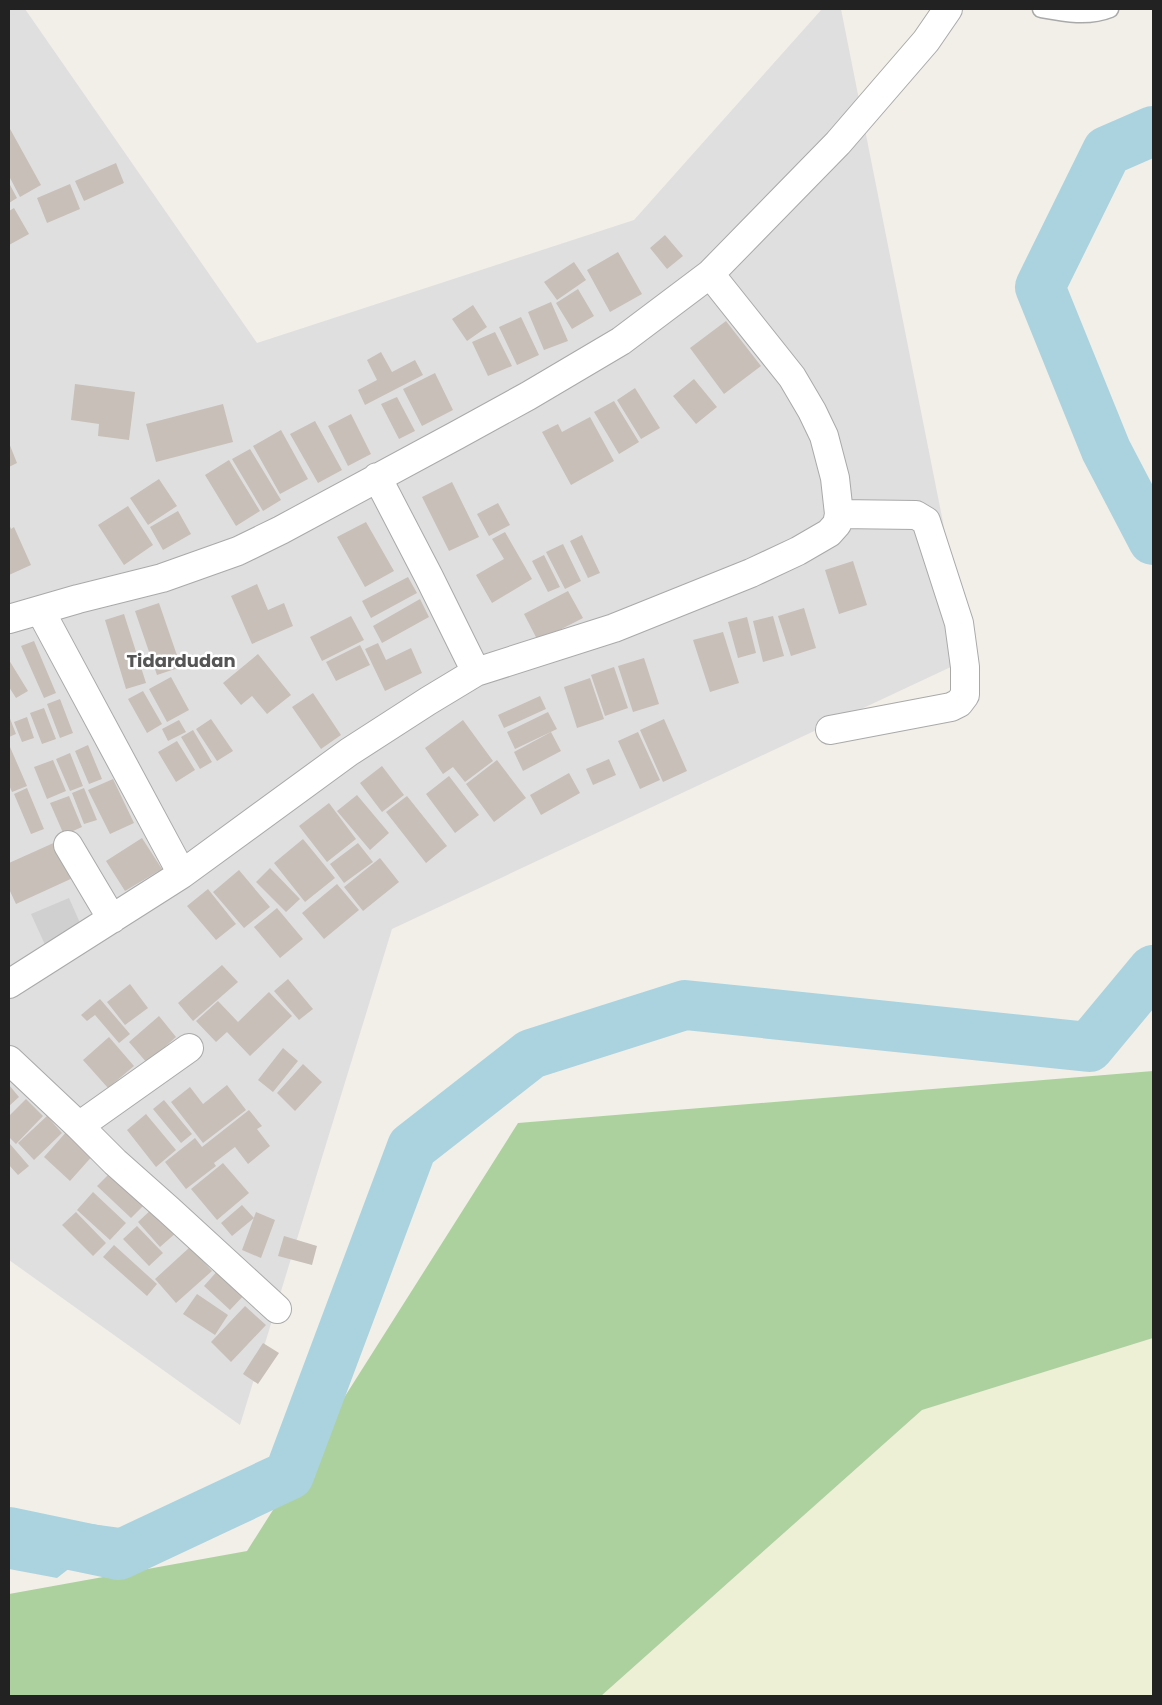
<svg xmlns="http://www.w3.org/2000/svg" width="1162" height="1705" font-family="Poppins,sans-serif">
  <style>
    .residential { fill: #e0dfdf }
    .religious { fill: #d0d0d0 }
    .farmland { fill: #eef0d5 }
    .forest { fill: #add19e }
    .water { fill: #aad3df }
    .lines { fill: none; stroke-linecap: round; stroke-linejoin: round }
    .river { stroke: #aad3df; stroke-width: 50 }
    .building { fill: #c7bfb8 }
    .lane-casing { stroke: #a9a9a9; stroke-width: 19 }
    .street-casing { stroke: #a9a9a9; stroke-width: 30 }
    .lane { stroke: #fff; stroke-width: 16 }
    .street { stroke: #fff; stroke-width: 28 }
    .labels { text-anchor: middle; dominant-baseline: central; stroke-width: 5; stroke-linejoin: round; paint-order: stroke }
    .quarter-label { font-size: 18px; font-weight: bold; fill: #555; stroke: #fff }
  </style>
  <rect width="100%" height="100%" fill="#f2efe9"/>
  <path class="residential" d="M9,9H25L257,343L634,220L822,9H841L970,658L392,929L240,1425L9,1260Z"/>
  <path class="religious" d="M69,898L84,932L47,949L31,914Z"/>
  <path class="farmland" d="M1153,1338V1696H601L922,1410Z"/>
  <path class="forest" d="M1153,1071V1338L922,1410L601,1696H9V1594L247,1551L518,1123Z"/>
  <path class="water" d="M9,1513L121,1528L57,1578L9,1569Z"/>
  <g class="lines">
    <path class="river" d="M1153,131L1107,151L1040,287L1106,450L1153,540
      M9,1532L119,1555L289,1475L412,1147L531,1054L685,1005L1089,1047L1153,970"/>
  </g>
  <path class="building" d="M9,127L41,185L20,197L9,176Z
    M116,163L124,183L84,201L75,181Z
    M9,183L17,198L9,203Z
    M70,184L80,209L47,223L37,198Z
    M14,208L29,234L9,245V211Z
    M665,235L683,256L667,269L650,248Z
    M618,252L642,294L610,312L587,270Z
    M574,262L586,280L557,300L544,282Z
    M578,289L594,316L572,329L556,303Z
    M551,302L568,341L544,350L528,312Z
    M473,305L487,327L467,341L452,319Z
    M521,317L539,355L517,365L499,327Z
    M726,321L761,366L724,394L690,348Z
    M495,332L512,366L488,376L472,342Z
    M381,352L392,372L415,360L423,375L365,405L358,390L377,380L367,360Z
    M435,373L453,410L422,426L403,389Z
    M694,379L717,407L696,424L673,396Z
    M75,384L135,392L129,440L98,436L99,424L71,420Z
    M635,388L660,428L641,439L617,400Z
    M397,397L415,431L399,439L381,404Z
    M614,401L639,442L619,454L594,412Z
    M223,404L233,442L156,462L146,424Z
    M351,414L371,454L348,466L328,426Z
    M590,417L614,461L571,485L542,432L558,424L562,432Z
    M315,421L342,470L318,483L290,434Z
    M281,430L308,479L280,494L253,446Z
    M9,443L17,463L9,467Z
    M250,449L281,500L263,511L232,459Z
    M229,460L260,511L236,526L205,475Z
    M159,479L177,506L148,525L130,498Z
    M452,482L479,537L449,551L422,497Z
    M498,503L510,525L489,536L477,514Z
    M128,506L153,545L124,565L98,525Z
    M178,511L191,534L163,550L150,527Z
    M366,522L394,571L365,587L337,537Z
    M9,524L11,529L14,527L31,565L9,575Z
    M505,532L532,579L492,603L476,575L504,559L492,539Z
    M582,535L600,573L588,578L570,541Z
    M563,544L581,581L565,589L546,552Z
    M544,555L560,587L548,592L532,561Z
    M853,561L867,605L839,614L825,570Z
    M408,577L417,593L371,618L362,601Z
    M257,584L268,610L284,603L293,626L252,644L231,596Z
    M568,591L583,618L538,641L524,614Z
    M420,599L429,617L382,643L373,626Z
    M159,603L181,667L157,675L135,611Z
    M804,608L816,648L791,656L778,616Z
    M124,614L146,683L126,689L105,620Z
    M351,616L364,640L322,661L310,637Z
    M773,616L784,656L763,662L753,621Z
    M747,617L756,653L738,658L728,622Z
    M723,632L739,683L710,692L693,640Z
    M34,641L56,693L44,698L21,646Z
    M378,643L386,660L411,648L422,673L385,691L365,649Z
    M360,645L370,665L336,681L326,662Z
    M258,654L291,695L267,714L252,696L241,705L223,683Z
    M644,658L659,704L633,712L618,666Z
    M9,660L28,691L16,698L9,687Z
    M614,667L628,708L605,716L591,675Z
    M171,677L189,710L167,722L149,689Z
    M590,678L604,719L577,728L564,687Z
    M143,691L162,724L147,733L128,699Z
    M313,693L341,735L321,749L292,707Z
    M540,696L546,709L504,728L498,715Z
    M60,699L73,733L60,738L47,704Z
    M44,708L56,739L42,744L30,713Z
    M548,712L557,729L515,749L507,732Z
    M9,716L16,734L9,737Z
    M27,717L34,738L22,742L14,722Z
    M211,719L233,751L217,761L196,729Z
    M664,719L687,771L663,782L640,730Z
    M179,720L186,732L168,741L162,729Z
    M463,720L493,761L465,782L453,767L443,774L425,748Z
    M193,730L212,762L200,769L181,737Z
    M551,732L561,751L523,771L514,752Z
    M638,732L660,780L640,789L618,741Z
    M177,741L195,770L176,782L158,752Z
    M88,745L102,779L89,784L75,751Z
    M9,747H10L27,786L12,792L9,785Z
    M70,753L83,786L70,791L56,759Z
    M609,759L616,775L593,785L586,769Z
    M53,760L66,791L47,799L34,767Z
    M497,760L526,798L494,822L466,784Z
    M382,766L404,795L382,812L360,783Z
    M569,773L580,793L541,815L530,795Z
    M449,776L479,815L455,833L426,794Z
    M113,779L134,823L110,834L88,790Z
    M27,788L44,829L31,834L14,794Z
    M84,788L97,820L84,824L72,793Z
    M357,795L389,833L370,850L337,811Z
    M69,796L82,827L64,835L50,803Z
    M407,796L447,846L426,863L386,812Z
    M329,803L356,839L327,862L299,826Z
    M142,838L162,869L125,891L106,861Z
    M303,839L335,878L305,902L274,863Z
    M58,841L75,877L16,904L9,889V863Z
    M358,843L373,862L344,883L330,864Z
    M380,858L399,882L363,911L344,887Z
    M270,868L300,899L286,912L256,882Z
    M239,870L270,907L244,928L213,892Z
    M337,884L359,910L324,939L302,913Z
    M208,889L236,924L216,940L187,906Z
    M277,908L303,939L280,958L254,927Z
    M222,965L238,982L193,1021L178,1003Z
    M288,979L313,1009L299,1020L274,991Z
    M130,984L148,1008L125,1025L107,1002Z
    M269,992L292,1016L250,1056L227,1032L216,1042L196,1021L218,1001L238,1022Z
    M100,999L130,1034L119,1043L95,1015L87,1021L81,1015Z
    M159,1016L176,1037L147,1063L129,1042Z
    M109,1037L134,1066L108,1088L83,1060Z
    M283,1048L298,1061L273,1092L258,1080Z
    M303,1064L322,1082L295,1111L277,1093Z
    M9,1085L19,1097L9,1106Z
    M227,1085L246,1110L203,1143L171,1102L190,1087L203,1104Z
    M26,1099L43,1116L16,1144L9,1137V1116Z
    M164,1100L192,1134L181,1143L153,1109Z
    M249,1110L262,1126L257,1129L270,1146L248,1164L235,1147L214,1163L216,1166L186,1189L165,1162L195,1138L202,1147Z
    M146,1114L176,1150L156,1167L127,1130Z
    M47,1116L62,1133L34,1160L18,1143Z
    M68,1130L95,1153L70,1181L44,1157Z
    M10,1144L29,1166L18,1175L9,1165V1146Z
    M223,1163L249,1193L217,1220L191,1189Z
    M112,1171L145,1204L131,1218L97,1186Z
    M93,1192L126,1223L110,1240L77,1210Z
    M242,1205L254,1218L232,1236L221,1223Z
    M154,1207L177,1232L160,1247L138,1222Z
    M76,1212L106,1243L93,1256L62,1225Z
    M256,1212L275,1220L261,1258L242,1250Z
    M137,1226L163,1253L149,1266L123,1239Z
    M284,1236L317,1246L312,1265L278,1256Z
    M114,1245L157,1284L147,1296L103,1257Z
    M190,1247L212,1271L176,1303L155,1279Z
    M220,1268L247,1292L230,1310L204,1286Z
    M197,1294L228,1315L215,1335L183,1314Z
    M245,1306L266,1325L231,1362L211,1342Z
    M263,1343L279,1353L258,1384L243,1374Z"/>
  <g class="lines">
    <defs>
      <path id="lane" d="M1041,9C1063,13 1088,18 1110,9"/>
      <path id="street" d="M377,477L429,577L476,672
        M40,610L182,874
        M9,619L78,599L162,578L238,551L281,530L457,435L528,396L621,341L710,274L838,143L926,41L948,9
        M830,730L951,707L959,703L965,695V667L959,623L926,521L916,515L839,514
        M68,845L112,919
        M9,984L182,874L349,752L428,701L476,672L614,628L751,573L798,551L829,533L837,524L839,514L835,478L824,436L812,411L792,377L710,274
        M9,1060L79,1126L115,1162L169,1210L277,1309
        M79,1126L189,1048"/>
    </defs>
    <use href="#lane" class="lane-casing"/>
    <use href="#street" class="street-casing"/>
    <use href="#lane" class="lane"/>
    <use href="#street" class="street"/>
  </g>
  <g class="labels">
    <g class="quarter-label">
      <text x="181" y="660">Tidardudan</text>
    </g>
  </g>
  <rect width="1162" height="1705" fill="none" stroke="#222222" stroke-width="20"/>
</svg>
